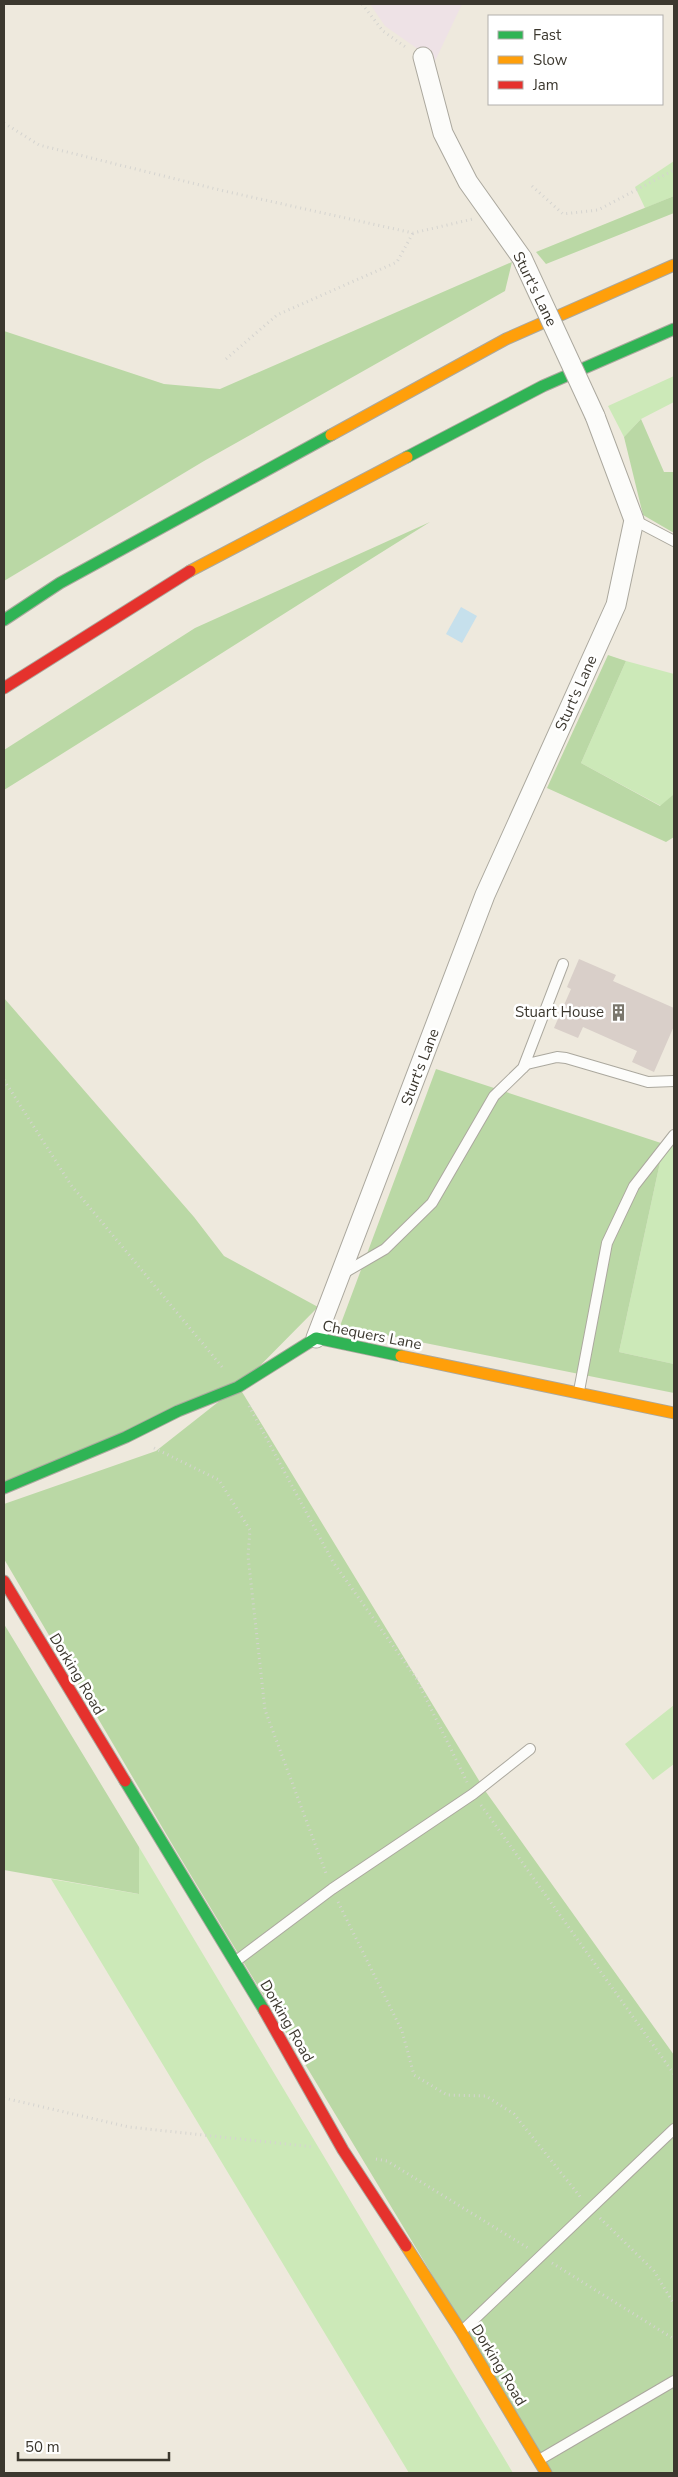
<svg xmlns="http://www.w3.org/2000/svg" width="678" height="2477" font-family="'Nunito Sans',sans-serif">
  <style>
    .industrial { fill: #eee2e6 }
    .green { fill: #cce9b8 }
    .forest { fill: #bad8a5 }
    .water { fill: #c6e0ec }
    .building { fill: #d9cfc9 }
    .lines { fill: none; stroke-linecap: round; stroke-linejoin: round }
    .lane-casing { stroke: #aba89e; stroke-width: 12 }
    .street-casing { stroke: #aba89e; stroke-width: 21 }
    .fast-casing { stroke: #aba89e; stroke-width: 13 }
    .slow-casing { stroke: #aba89e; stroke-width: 13 }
    .jam-casing { stroke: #aba89e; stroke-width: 13 }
    .path { stroke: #d5d4d0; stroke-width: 3; stroke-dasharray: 1 4; stroke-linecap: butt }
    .lane { stroke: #fcfcfa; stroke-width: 10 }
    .street { stroke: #fcfcfa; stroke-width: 19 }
    .fast { stroke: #30b455; stroke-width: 11 }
    .slow { stroke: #ff9f0a; stroke-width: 11 }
    .jam { stroke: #e5322d; stroke-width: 11 }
    .street-bridge-casing { stroke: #aba89e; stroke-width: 21; stroke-linecap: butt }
    .street-bridge { stroke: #fcfcfa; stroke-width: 19 }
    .labels { text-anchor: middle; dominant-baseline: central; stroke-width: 5; stroke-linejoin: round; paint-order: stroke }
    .street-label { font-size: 15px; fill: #3c382f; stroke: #fff }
    .poi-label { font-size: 15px; fill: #3c382f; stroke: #fff; text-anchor: end }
  </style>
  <rect width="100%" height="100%" fill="#eee9dd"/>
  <path class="industrial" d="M370,4H462L435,61L385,26Z"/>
  <path class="green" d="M674,161V196L645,208L635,187Z
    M674,376V402L641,419L624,437L608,406Z
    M626,661L674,674V794L661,806L581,763Z
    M674,1142V1364L619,1352L664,1144Z
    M674,1705V1764L653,1780L625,1744Z
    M139,1847L513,2473H409L51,1879L138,1894Z"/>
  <path class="forest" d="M674,196V213L546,264L536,252Z
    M512,262L505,291L204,461L4,581V331L164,384L220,389Z
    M641,419L664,472H674V533L643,515L624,437Z
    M430,522C287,611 146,702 4,790V750L195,628Z
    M608,655L626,661L581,763L660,806L674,794V837L666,842L547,788Z
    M4,998L194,1217L224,1256L318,1307L239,1387L486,1792L674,2055V2473H552L175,1849L4,1559V1504L156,1451L236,1388L4,1487Z
    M436,1069L664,1144L619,1352L674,1364V1393L340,1326Z
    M4,1624L139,1847V1894L4,1870Z"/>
  <path class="water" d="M461,607L477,616L462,643L446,634Z"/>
  <path class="building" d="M579,959L616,975L613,981L674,1008V1026L654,1072L632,1062L637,1051L583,1027L578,1038L554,1028L571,989L567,987Z"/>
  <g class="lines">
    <defs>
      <path id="lane" d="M634,520L674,541
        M523,1068L563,964
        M342,1274L385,1249L432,1203L494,1096L527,1064L557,1057L566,1058L648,1082L674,1081
        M579,1391L607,1243L634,1186L674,1135
        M236,1961L332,1889L473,1794L530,1749
        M462,2331L674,2129
        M539,2460L674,2381"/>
      <path id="street" d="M423,57L443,133L468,182L522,258
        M316,1338L485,895L616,605L634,520L595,416"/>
      <path id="fast" d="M407,457L543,386L674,329
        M4,620L60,583L331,435
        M4,1488L126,1437L178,1411L238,1387L316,1338L401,1356
        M125,1781L264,2010"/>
      <path id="slow" d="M331,435L506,339L674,265
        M190,571L407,457
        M401,1356L674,1413
        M406,2246L461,2331L546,2473"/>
      <path id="jam" d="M4,688L190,571
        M4,1581L125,1781
        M264,2010L343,2150L406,2246"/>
    </defs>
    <use href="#lane" class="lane-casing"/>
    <use href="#street" class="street-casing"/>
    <use href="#fast" class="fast-casing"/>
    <use href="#slow" class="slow-casing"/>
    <use href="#jam" class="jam-casing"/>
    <path class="path" d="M362,4L383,31L407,48
      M4,123L39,145L224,191L413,233L473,219
      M532,186L563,214L598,210L674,170
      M226,359L277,315L397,262L413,233
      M4,1080L71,1185L223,1368
      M249,1406L333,1562L416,1678L467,1782
      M154,1448L219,1480L250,1530L248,1556L265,1710L327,1876
      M481,1805L674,2074
      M338,1902L402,2031L414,2075L447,2095L486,2096L514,2114L582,2199
      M4,2098L129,2127L314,2147
      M376,2159L387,2161L528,2248
      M600,2218L654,2271L674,2304
      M552,2263L674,2339"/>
    <use href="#lane" class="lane"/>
    <use href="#street" class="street"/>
    <use href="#fast" class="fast"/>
    <use href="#slow" class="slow"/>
    <use href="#jam" class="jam"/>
    <defs>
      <path id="street-bridge" d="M522,258L595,416"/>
    </defs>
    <use href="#street-bridge" class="street-bridge-casing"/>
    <use href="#street-bridge" class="street-bridge"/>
  </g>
  <defs>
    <symbol id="building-bare" viewBox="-9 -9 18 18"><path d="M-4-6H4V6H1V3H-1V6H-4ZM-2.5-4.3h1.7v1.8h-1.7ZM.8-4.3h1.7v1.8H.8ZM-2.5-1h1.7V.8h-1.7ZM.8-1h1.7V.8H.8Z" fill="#7a766c" stroke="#fff" stroke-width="2.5" paint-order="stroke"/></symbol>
  </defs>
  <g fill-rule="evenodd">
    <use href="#building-bare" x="606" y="1000" width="25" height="25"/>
  </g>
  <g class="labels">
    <g class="street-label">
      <text transform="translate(535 289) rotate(64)">Sturt's Lane</text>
      <text transform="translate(576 693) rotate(-66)">Sturt's Lane</text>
      <text transform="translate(420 1067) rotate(-69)">Sturt's Lane</text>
      <text transform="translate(372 1335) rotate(11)">Chequers Lane</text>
      <text transform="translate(77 1674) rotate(59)">Dorking Road</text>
      <text transform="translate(287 2021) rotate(60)">Dorking Road</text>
      <text transform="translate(499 2365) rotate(59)">Dorking Road</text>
    </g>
    <g class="poi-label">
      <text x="604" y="1012">Stuart House</text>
    </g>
  </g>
  <rect width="678" height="2477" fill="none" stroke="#3c382f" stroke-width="10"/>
  <rect x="488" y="15" width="175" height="90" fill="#ffffff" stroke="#b1afac"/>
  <rect x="498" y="31" width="25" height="8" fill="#30b455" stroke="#b1afac"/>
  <text x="533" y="40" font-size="15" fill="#3c382f">Fast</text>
  <rect x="498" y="56" width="25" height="8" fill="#ff9f0a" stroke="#b1afac"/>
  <text x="533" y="65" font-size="15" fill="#3c382f">Slow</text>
  <rect x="498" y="81" width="25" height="8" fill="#e5322d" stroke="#b1afac"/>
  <text x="533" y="90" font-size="15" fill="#3c382f">Jam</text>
  <path d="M18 2452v8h151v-8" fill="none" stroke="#3c382f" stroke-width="2.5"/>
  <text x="25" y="2452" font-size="15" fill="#3c382f" stroke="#ffffff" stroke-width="4" paint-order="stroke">50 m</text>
</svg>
